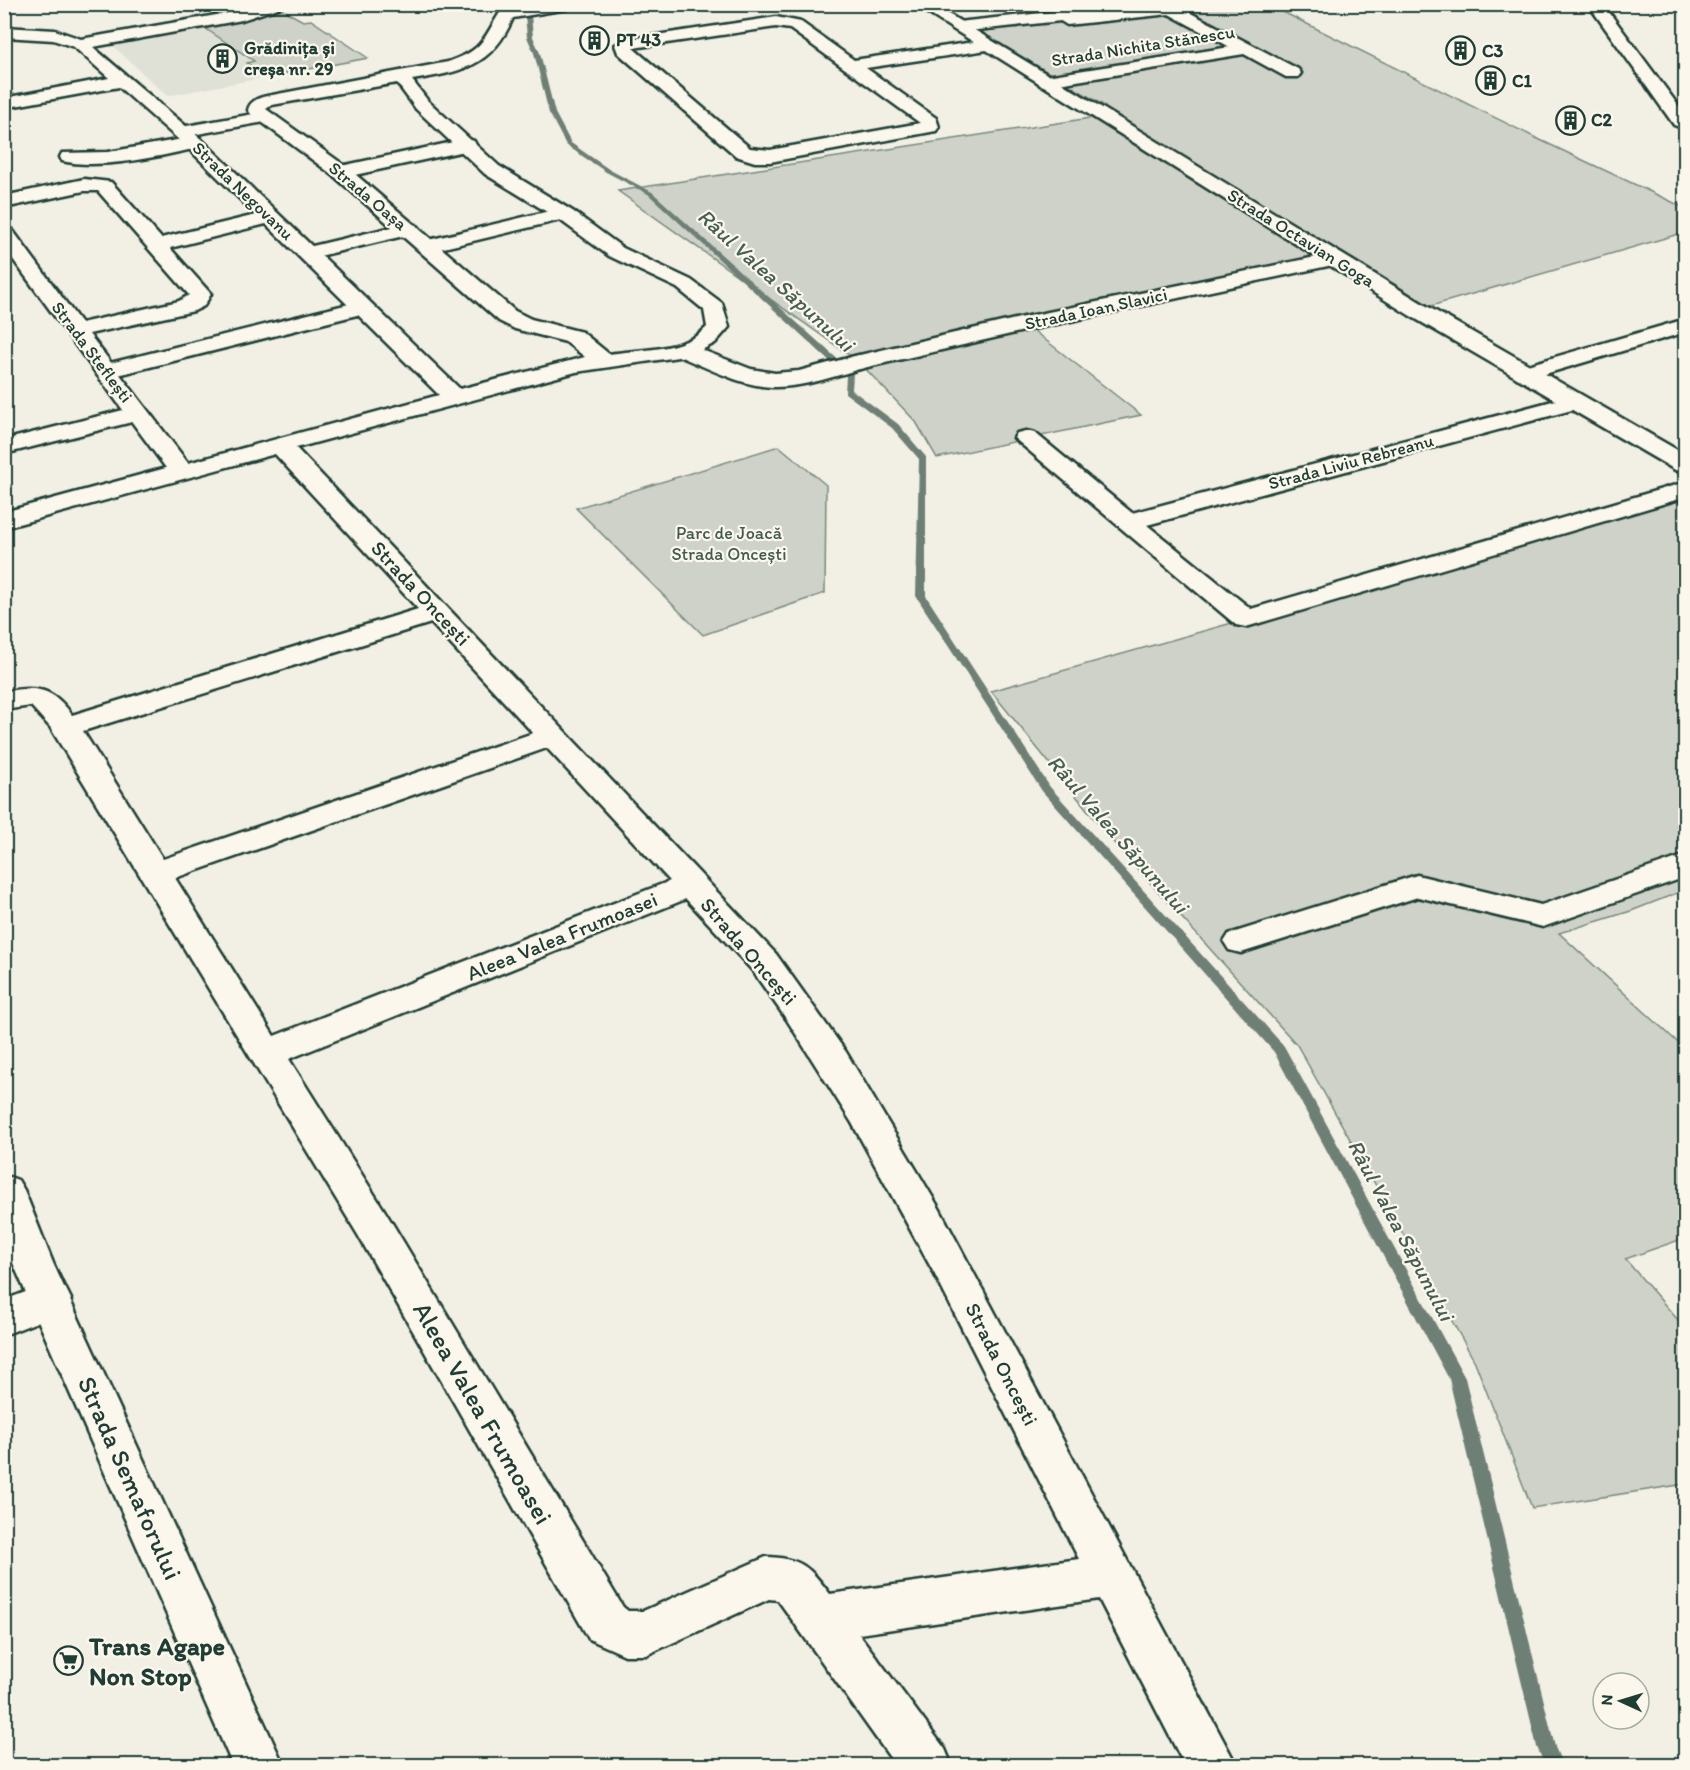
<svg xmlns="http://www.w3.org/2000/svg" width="1690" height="1770" font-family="Itim,sans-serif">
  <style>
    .built { fill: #e0e1d6 }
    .green { fill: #cfd2c8; stroke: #77887e; stroke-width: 1.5 }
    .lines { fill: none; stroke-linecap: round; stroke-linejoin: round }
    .stream { fill: #6e7f75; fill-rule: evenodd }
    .pedestrian-casing { stroke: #1f3d34; stroke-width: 5 }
    .minor-casing { stroke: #1f3d34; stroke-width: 5 }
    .tertiary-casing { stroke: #1f3d34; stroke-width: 5 }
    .primary-casing { stroke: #1f3d34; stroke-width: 5 }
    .pedestrian { fill: #fbf7ec; fill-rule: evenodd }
    .minor { fill: #fbf7ec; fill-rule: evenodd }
    .tertiary { fill: #fbf7ec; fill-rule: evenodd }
    .primary { fill: #fbf7ec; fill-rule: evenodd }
    .labels { text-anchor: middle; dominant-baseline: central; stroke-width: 4.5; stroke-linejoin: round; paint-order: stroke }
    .far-poi-label { font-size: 18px; font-weight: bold; fill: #1f3d34; stroke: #fbf7ec; text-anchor: start }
    .far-street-label { font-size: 18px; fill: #1f3d34; stroke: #fbf7ec }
    .far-park-label { font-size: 18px; fill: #425b52; stroke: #fbf7ec }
    .street-label { font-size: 21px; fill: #1f3d34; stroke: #fbf7ec }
    .water-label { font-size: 22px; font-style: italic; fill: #465e55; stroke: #fbf7ec }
    .near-street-label { font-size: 26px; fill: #1f3d34; stroke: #fbf7ec }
    .near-poi-label { font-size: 26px; font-weight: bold; fill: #1f3d34; stroke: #fbf7ec; text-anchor: start }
  </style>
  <rect width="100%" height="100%" fill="#f2f0e5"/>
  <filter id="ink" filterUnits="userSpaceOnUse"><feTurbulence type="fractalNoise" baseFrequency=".0167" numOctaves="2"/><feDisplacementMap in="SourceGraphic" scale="12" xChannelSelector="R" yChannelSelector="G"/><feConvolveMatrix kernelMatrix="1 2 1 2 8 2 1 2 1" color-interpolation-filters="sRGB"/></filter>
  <g filter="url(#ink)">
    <path class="built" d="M283,10L303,21L311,20L368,58L167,96L109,42Z"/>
    <path class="green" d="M1267,4L1536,138L1685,208L1686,232L1417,310L1334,259L1025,324L1141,415L937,458L916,422L859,362L618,191L1103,116L1105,106L975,29L1224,5Z
      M283,10L303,21L311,20L368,58L266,77L247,63L254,61L200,25Z
      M779,446L826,485L825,593L703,635L576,508Z
      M1685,489V890L1631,911L1559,933L1685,1049V1238L1625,1259L1685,1328V1484L1532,1508L1475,1362L1297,1045L1115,844L991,691L1246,619Z"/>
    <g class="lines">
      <path class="stream" d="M524,4H530L533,37L540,53L555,113L571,143L610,170L652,192L853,373L852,390L898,424L926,457V596L1050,787L1284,1046L1465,1378L1555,1747L1563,1766H1545L1537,1747L1449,1379L1274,1052L1042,791L916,596L919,459L892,428L845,393L846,376L648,194L606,172L566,145L549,113L534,53L527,37Z"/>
      <defs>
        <path id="pedestrian" d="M1173,5L1179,7L1181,10L1179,13L1067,25L1059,20L1067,15Z
          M264,112L270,113L273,117L270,121L181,137L175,136L172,132L175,128L181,127Z
          M194,137L201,139L203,143L201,147C163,156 99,170 62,161L60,157L62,153L108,152Z
          M467,139L474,141L476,145L474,149L341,178L334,176L332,172L334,168L341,166Z
          M562,208L569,210L572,214L569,218L427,252L420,250L417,246L420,242Z
          M409,223L416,225L419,229L416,233L307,259L300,257L297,253L300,249Z
          M361,301L369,302L372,307L369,312L106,378L98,376L95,371L98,366Z
          M684,343L751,369L775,373L799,371L859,355L867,357L870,362L867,367C837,375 804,388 772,387C738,385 707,367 676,355L673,350L676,345Z"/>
        <path id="minor" d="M258,4H282L281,7L242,20L93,47L201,139L460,389L585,357L566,342L515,329L499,321L334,176L251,114L248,110C250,101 258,98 267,96L448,62C485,49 482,40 501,11L536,4H574L567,9L513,18C492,67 461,72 412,80L428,101L499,166L574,212L623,248L691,280L722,303L729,327L715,343L692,355L576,372L296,448L776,954L846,1052L939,1208L1237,1766H1185L1099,1599L859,1634L945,1749L952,1766H896L778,1600L769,1599L646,1655H625L589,1639L358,1235L50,727L31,706L4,710V692C36,685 53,688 72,715L418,609L275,454L4,528V512L166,468L132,422L4,454V440L123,410L4,247V226L11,228L81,323L179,301L189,295L98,191H84L4,208V196L84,179L111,182L161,238L256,215L187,147L119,87L4,108V98L109,78L74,47L53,40L4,37V27L55,30L81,39L239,11ZM397,83L416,109L485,174L560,220L609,256L677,288L704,310L707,327C684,352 641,349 609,354L582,332L531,319L515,311L348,168L266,109L272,105ZM266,224L439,395L188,463L89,334L194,311L204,306L211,294L170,248ZM431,623L533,733L163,859L83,731ZM547,748L670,881L274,1036L175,878ZM686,899L752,970L787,1020L852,1123L934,1273L1079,1559L830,1594C809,1567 802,1558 766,1557L643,1611H628L623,1607L386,1213L289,1059Z
          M1127,4H1184L1181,8L1298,69L1301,73L1298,77H1286L1244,54L1046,86L1040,85L1037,81L1040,77L1230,47L1167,13L1165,10L958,32L950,27L958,22Z
          M1588,4H1603L1686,116V130L1674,125Z
          M776,17L801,22L854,60L987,40L995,45L987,50L866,68L936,118L939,127L936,131L770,162H755L736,156L618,53L615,45L623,40ZM776,27L790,29L920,123L770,150L750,148L633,48Z
          M1335,253L1342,255L1345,259L1342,263L1024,331L859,369L851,367L848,362L851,357L1024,317Z
          M1686,319V332L1525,380L1517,378L1514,373L1517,368Z
          M1575,395L1583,397L1587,402L1583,407L1147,525L1251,609L1686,482V497L1246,627L1236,625L1014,438L1017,433L1026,431L1035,433L1132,513Z
          M1686,855V877L1543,927L1418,897L1241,953L1229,950L1224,942L1229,934L1417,875L1541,905Z
          M50,1283L65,1287L71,1299L65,1311L4,1335V1300Z"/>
        <path id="tertiary" d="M913,4H932L1425,305L1686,455V473L1677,471L1409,315Z"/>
        <path id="primary" d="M4,1175L18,1180L24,1190L53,1263L284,1766H233L13,1263L4,1242Z"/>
      </defs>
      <use href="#pedestrian" class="pedestrian-casing"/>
      <use href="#minor" class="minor-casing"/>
      <use href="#tertiary" class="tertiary-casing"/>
      <use href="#primary" class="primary-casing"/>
      <use href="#pedestrian" class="pedestrian"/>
      <use href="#minor" class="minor"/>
      <use href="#tertiary" class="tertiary"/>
      <use href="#primary" class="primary"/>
    </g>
  </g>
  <defs>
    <symbol id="building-ring" viewBox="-11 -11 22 22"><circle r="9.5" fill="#fbf7ec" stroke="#1f3d34" stroke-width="1.5"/><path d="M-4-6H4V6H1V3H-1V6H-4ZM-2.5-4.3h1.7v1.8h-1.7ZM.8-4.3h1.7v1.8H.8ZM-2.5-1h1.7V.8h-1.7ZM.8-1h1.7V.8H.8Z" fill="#1f3d34"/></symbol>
    <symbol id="supermarket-ring" viewBox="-11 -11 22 22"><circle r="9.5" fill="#fbf7ec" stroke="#1f3d34" stroke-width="1.5"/><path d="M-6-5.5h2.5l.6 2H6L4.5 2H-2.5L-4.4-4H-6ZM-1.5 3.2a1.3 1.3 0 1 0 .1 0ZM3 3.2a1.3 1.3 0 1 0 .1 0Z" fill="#1f3d34"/></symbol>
  </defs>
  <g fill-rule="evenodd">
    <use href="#building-ring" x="578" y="24" width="33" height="33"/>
    <use href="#building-ring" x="1444" y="34" width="33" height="33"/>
    <use href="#building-ring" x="206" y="42" width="33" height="33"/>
    <use href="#building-ring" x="1474" y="64" width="33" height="33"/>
    <use href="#building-ring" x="1554" y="104" width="33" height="33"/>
    <use href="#supermarket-ring" x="52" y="1644" width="33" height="33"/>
  </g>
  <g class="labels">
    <g class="far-poi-label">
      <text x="616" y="40">PT 43</text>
      <text x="244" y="48">Grădinița și<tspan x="244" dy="21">creșa nr. 29</tspan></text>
      <text x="1482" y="51">C3</text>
      <text x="1512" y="81">C1</text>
      <text x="1591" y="120">C2</text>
    </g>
    <g class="far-street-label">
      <text transform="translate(1143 46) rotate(-9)">Strada Nichita Stănescu</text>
      <text transform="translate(243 191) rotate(44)">Strada Negovanu</text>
      <text transform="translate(368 196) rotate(40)">Strada Oașa</text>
      <text transform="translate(1301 238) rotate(32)">Strada Octavian Goga</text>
      <text transform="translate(1096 309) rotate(-12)">Strada Ioan Slavici</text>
      <text transform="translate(92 352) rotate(53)">Strada Steflești</text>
      <text transform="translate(1351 462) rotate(-15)">Strada Liviu Rebreanu</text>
    </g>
    <g class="far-park-label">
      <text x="729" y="533">Parc de Joacă<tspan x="729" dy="21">Strada Oncești</tspan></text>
    </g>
    <g class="street-label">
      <text transform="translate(421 593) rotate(47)">Strada Oncești</text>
      <text transform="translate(562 936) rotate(-22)">Aleea Valea Frumoasei</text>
      <text transform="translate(749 951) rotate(49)">Strada Oncești</text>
      <text transform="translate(1002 1364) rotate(63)">Strada Oncești</text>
    </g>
    <g class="water-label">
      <text transform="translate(776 280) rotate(42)">Râul Valea Săpunului</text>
      <text transform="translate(1118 834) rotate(49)">Râul Valea Săpunului</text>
      <text transform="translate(1401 1230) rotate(62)">Râul Valea Săpunului</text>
    </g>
    <g class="near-street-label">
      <text transform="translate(483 1413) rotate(60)">Aleea Valea Frumoasei</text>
      <text transform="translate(130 1478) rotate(66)">Strada Semaforului</text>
    </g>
    <g class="near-poi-label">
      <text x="89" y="1646">Trans Agape<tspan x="89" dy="30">Non Stop</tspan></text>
    </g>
  </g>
  <rect width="1690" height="1770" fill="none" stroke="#fbf7ec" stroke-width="24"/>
  <rect x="12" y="12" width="1666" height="1746" fill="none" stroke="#1f3d34" stroke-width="2" filter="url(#ink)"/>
  <g transform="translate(1621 1701) rotate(274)"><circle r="28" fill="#fbf7ec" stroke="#a3ada2" stroke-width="1.5"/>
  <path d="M0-4.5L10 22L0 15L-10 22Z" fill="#1f3d34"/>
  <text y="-9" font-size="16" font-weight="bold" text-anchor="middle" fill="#1f3d34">N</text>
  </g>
</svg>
